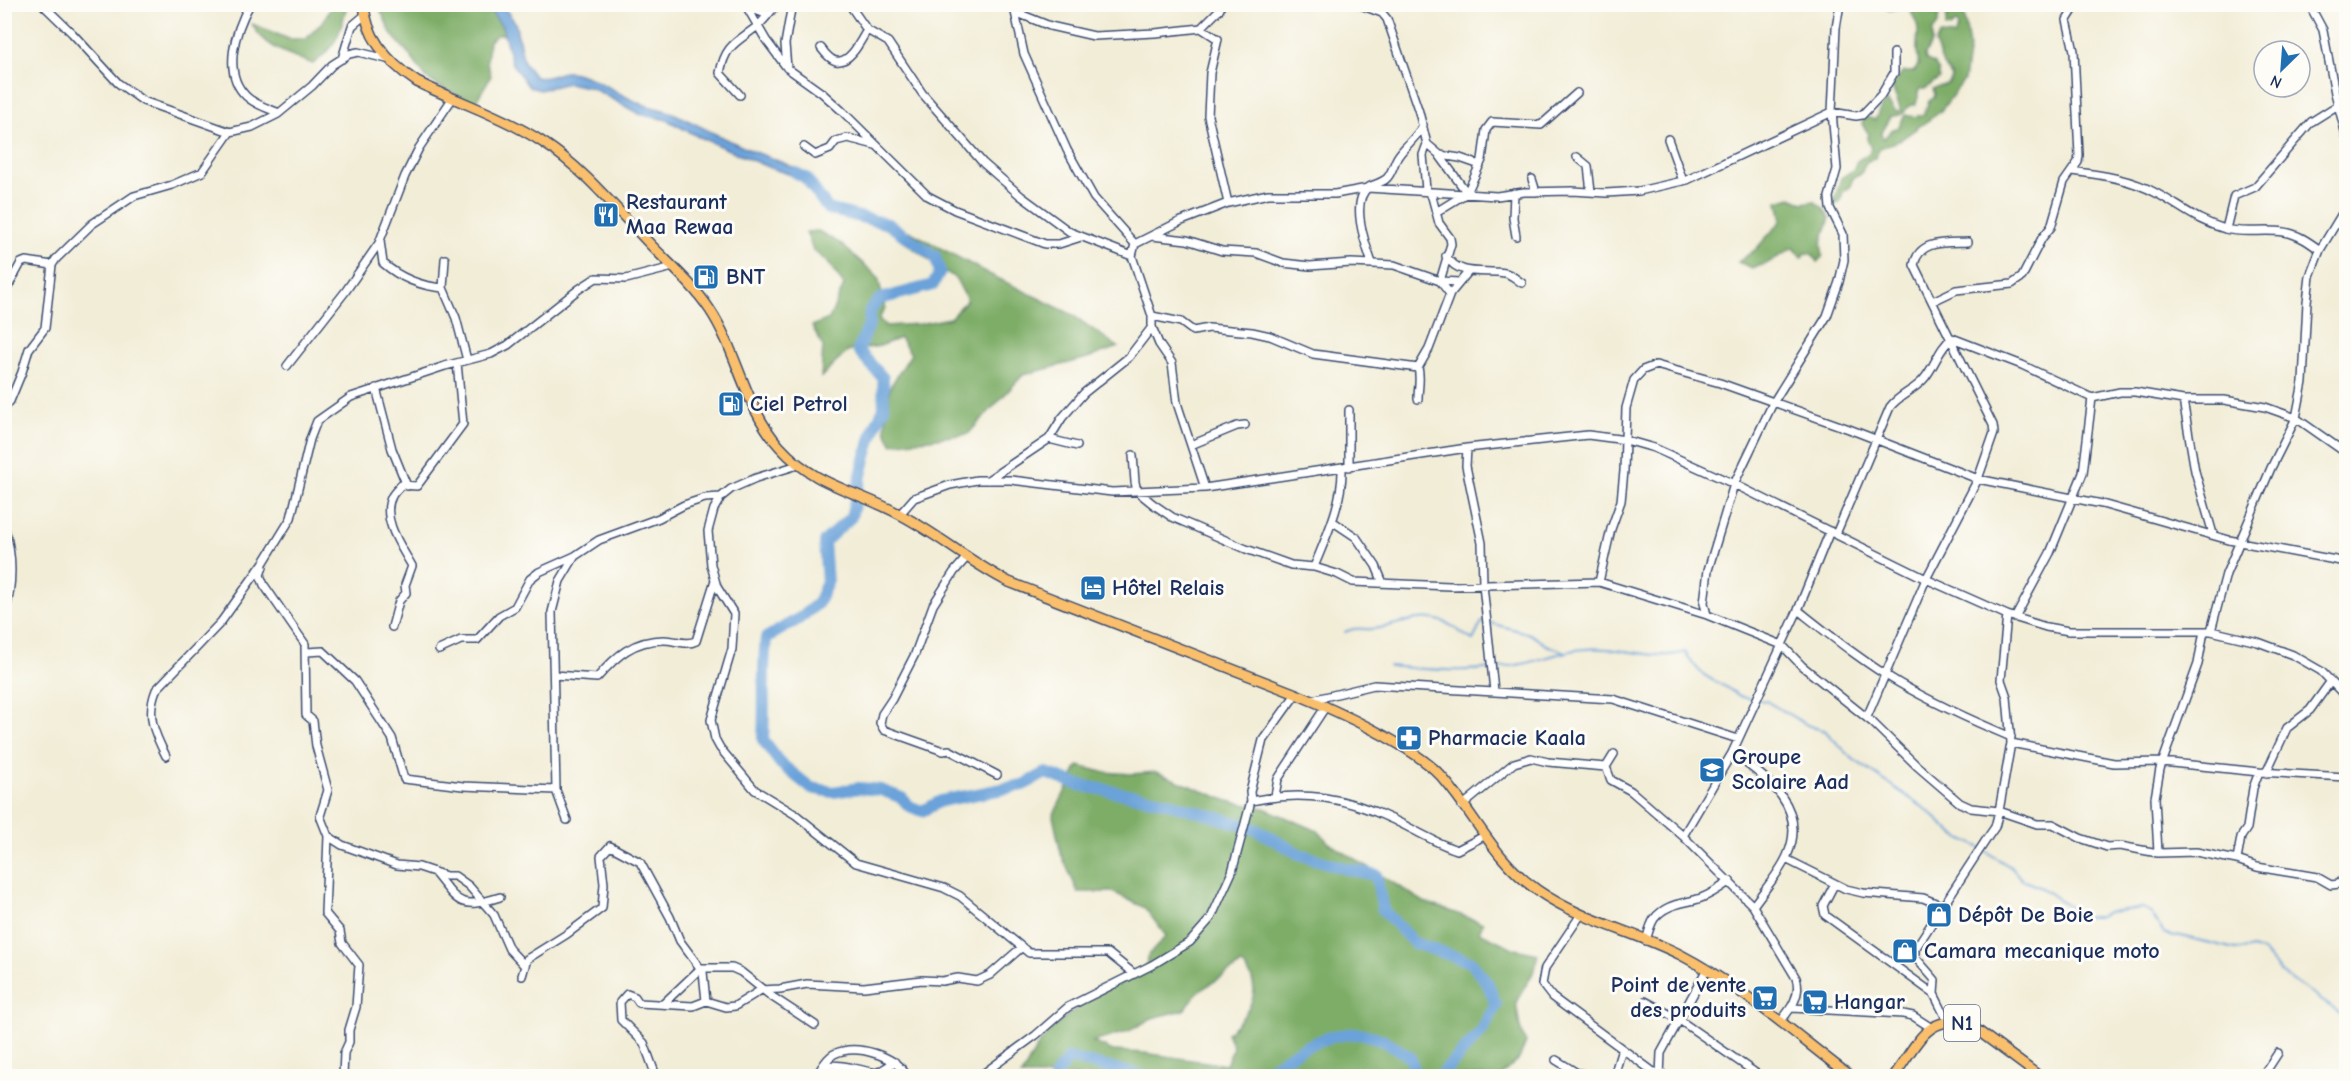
<svg xmlns="http://www.w3.org/2000/svg" width="2351" height="1081" font-family="'Comic Neue',sans-serif">
  <style>
    .forest { fill: #7ead68; stroke: #4c6e63; stroke-width: 1.5; fill-rule: evenodd }
    .water { fill: #6ba2d9; stroke: #43689c; stroke-width: 1.5 }
    .lines { fill: none; stroke-linecap: round; stroke-linejoin: round }
    .stream { stroke: #6ba2d9; stroke-width: 2 }
    .river { stroke: #6ba2d9; stroke-width: 12 }
    .minor-casing { stroke: #3b4c70; stroke-width: 10 }
    .highway-casing { stroke: #3b4c70; stroke-width: 12 }
    .minor { stroke: #fff; stroke-width: 7 }
    .highway { stroke: #f9bf6d; stroke-width: 9 }
    .labels { text-anchor: middle; dominant-baseline: central; stroke-width: 6; stroke-linejoin: round; paint-order: stroke }
    .shield { fill: #fdfcf7; stroke: #5f6c8c; stroke-width: 1.5 }
    .shield-label { font-size: 21px; font-weight: bold; fill: #1b2f5e }
    .poi-label { font-size: 22px; font-weight: bold; fill: #1b2f5e; stroke: #fdfcf7; text-anchor: start }
  </style>
  <rect width="100%" height="100%" fill="#fdfcf7"/>
  <filter id="ink" filterUnits="userSpaceOnUse"><feTurbulence type="fractalNoise" baseFrequency=".0167" numOctaves="2"/><feDisplacementMap in="SourceGraphic" scale="12" xChannelSelector="R" yChannelSelector="G"/><feConvolveMatrix kernelMatrix="1 2 1 2 8 2 1 2 1" color-interpolation-filters="sRGB"/></filter>
  <filter id="wash" filterUnits="userSpaceOnUse"><feTurbulence type="fractalNoise" baseFrequency=".008" numOctaves="4" result="noise"/><feDisplacementMap in="SourceGraphic" scale="24" xChannelSelector="R" yChannelSelector="G"/><feGaussianBlur stdDeviation="1.35" result="paint"/><feColorMatrix in="noise" values="0 0 0 0 0 0 0 0 0 0 0 0 0 0 0 0 0 1.4 0 .05"/><feComposite in="paint" operator="in"/></filter>
  <g filter="url(#wash)">
    <rect width="100%" height="100%" fill="#f2edd7"/>
    <path class="forest" d="M333,4L347,5C340,34 337,46 313,64C290,55 263,47 252,24L289,39H306L324,20Z
      M1887,4L1914,5L1915,7L1920,4L1965,5L1964,13L1969,47L1964,80L1940,112L1900,140L1880,148L1875,158L1866,162L1861,174L1852,179L1851,186L1843,192L1840,202L1837,204L1834,201L1841,178L1853,170L1857,161L1869,153L1871,149L1867,139L1869,134L1862,124L1863,120L1867,117L1875,120L1883,103L1887,101L1896,112L1901,111L1892,87L1903,72H1913C1921,65 1918,60 1917,51C1916,34 1922,32 1913,16C1911,12 1911,10 1907,8C1901,5 1895,10 1889,10L1885,7ZM1939,10L1947,14L1946,27L1950,28L1953,24L1957,23L1958,28L1954,36L1939,35L1935,43L1943,65L1952,77C1950,88 1940,83 1933,89L1935,94L1934,98L1929,101L1924,114L1915,117L1905,115L1898,128L1893,129L1883,139L1881,134L1888,122L1889,117C1897,114 1903,118 1907,107L1916,104L1920,89H1925L1939,78C1940,70 1935,62 1926,60L1925,55L1932,42V32L1938,24Z
      M378,5H486L502,26L505,35L498,34L489,41L487,62L491,76L475,103L442,88L426,78L409,54L392,35Z
      M1791,197L1803,203L1814,201L1823,208L1830,218L1821,244L1823,256L1817,262L1812,254L1805,253L1802,258L1793,248L1766,264L1752,268L1738,262L1756,249L1782,220L1778,201Z
      M818,231L840,243L878,277L885,308L879,319L886,326L919,324L950,318L967,300L956,279L899,238L909,231L989,274L1071,314L1118,347L1088,358L1023,375L968,434L892,444L885,429L890,387L911,354L900,338L880,346L848,351L821,377L823,346L812,326L829,319L844,285L829,264L813,250L806,232Z
      M1078,766L1103,772L1132,774L1156,772L1228,801L1264,808L1318,831L1329,843L1424,902L1483,923L1479,932L1515,949L1538,954L1533,973L1516,1002C1519,1017 1518,1029 1526,1042L1519,1059L1500,1076H1021C1028,1065 1034,1050 1042,1040C1068,1009 1110,985 1146,970L1147,957L1166,936L1145,908L1113,892H1078L1061,854L1053,816ZM1242,964C1266,989 1250,1013 1227,1033L1233,1047L1226,1065L1144,1053L1113,1051L1093,1042L1129,1031L1152,1018L1184,1010L1199,991Z"/>
    <path class="water" d="M486,5H502L515,22L524,63L535,77C553,80 558,70 570,72C596,76 618,95 642,104C652,108 663,109 673,113C698,125 722,138 748,149C769,158 792,164 811,178L804,184L798,177L770,168L699,137L667,120L639,114L592,88L568,83L540,90L529,87L512,64L502,26Z"/>
    <g class="lines">
      <path class="stream" d="M1345,632C1360,626 1358,630 1372,629C1397,627 1415,613 1441,621C1453,624 1462,635 1473,640L1482,622H1487L1530,634L1546,645L1565,652
        M1389,666C1435,671 1482,673 1527,663C1547,658 1565,650 1585,649C1620,645 1652,662 1685,652C1698,672 1703,676 1724,686C1736,693 1738,698 1754,699
        M1759,700L1766,701L1807,725L1825,731L1853,759L1927,810L1953,834L1979,847L2012,868L2022,880L2042,888L2084,917H2100L2108,912L2143,908L2150,912L2164,933L2174,937L2181,936L2235,949L2251,948L2263,951L2280,972L2346,1017"/>
      <path class="river" d="M796,173L806,178L828,209L888,224L920,246L935,256L940,272L933,285L880,299L870,310L869,325L858,350L883,378L884,408L875,427L865,459L851,517L824,542L827,582L818,603L800,618L766,638C762,672 765,706 763,740L780,763L811,788L833,792L859,788L881,790L902,798L909,806L922,811L941,801L1023,785L1046,773L1079,785L1158,800L1233,822L1257,830L1299,854L1347,869L1376,875L1383,910L1414,943L1471,962L1488,984L1496,1005L1481,1032L1440,1076
        M1055,1076L1069,1058L1143,1076
        M1258,1076C1292,1053 1339,1020 1382,1040C1391,1045 1401,1051 1410,1057L1416,1076"/>
    </g>
  </g>
  <g filter="url(#ink)">
    <g class="lines">
      <defs>
        <path id="minor" d="M42,4L72,33L118,83L143,101L230,132L252,127L278,114L312,86L332,65L349,54L358,52L387,59
          M250,4C235,31 222,73 246,96C255,105 268,108 279,113
          M745,4L766,40L787,68L822,93L841,110L928,196L955,210L1045,244H1059L1081,237
          M849,4L867,30L888,42L922,93L983,163L1021,196L1070,232L1132,256
          M1010,4L1015,12L1024,54L1067,150L1094,198L1135,244L1132,256L1152,316V327L1159,344L1172,363L1177,403L1205,488
          M1358,4L1382,13L1387,19L1419,112L1427,144L1440,155L1460,158L1480,165
          M1840,4L1836,28L1832,112L1837,169L1829,197L1830,208L1843,234L1844,260L1839,282L1827,316L1773,403L1734,484L1708,570L1704,603L1707,615L1782,645L1802,666L1872,722L1917,766L1960,803L1971,808L1999,811L2037,824H2053L2080,838L2107,847L2120,846L2158,853L2196,852L2237,860L2257,867L2317,877L2331,885L2339,884L2346,875
          M2309,4L2323,30L2335,93L2346,135
          M747,7L763,13L782,4
          M1015,12L1050,26L1094,36L1155,33L1201,28L1220,9V4
          M1201,28L1218,39L1210,73L1208,116L1228,203
          M821,48C824,52 830,60 836,61C850,64 861,40 867,30
          M342,59L352,26L365,15
          M787,68L785,44L792,4
          M740,95L720,73C725,46 735,43 755,28C762,23 767,16 772,10
          M1668,139L1683,181
          M804,147L815,155L830,149L836,141L848,138L875,145
          M1440,156L1467,193
          M1577,157L1588,166L1591,192
          M2072,171C2101,175 2131,179 2156,193C2182,207 2195,220 2225,229C2244,234 2264,229 2284,232C2298,234 2309,242 2320,250
          M1532,179L1536,192
          M1514,193L1513,218L1516,236
          M1436,212L1467,193L1482,160L1486,130L1492,122L1541,125L1577,93
          M2226,229L2234,196L2255,187L2311,122L2338,105
          M1152,236L1187,240L1222,251L1256,253L1283,263L1310,266L1351,263L1394,265L1440,281L1451,244L1450,238L1439,223L1432,197L1426,190L1423,155L1427,144
          M380,241L383,263C400,278 420,286 443,288
          M1135,244L1179,222L1228,203L1268,194H1335L1368,188L1497,196L1524,192L1572,191L1606,193L1639,191L1687,180L1832,112L1856,116L1862,115L1881,95L1894,73V53
          M1446,256C1460,278 1484,269 1505,273C1511,274 1517,280 1522,283
          M445,259L443,288L456,318L467,360
          M1372,263C1366,246 1349,201 1369,187C1375,184 1381,183 1386,179C1392,174 1393,165 1397,158C1404,146 1417,138 1423,125
          M1459,282L1440,281L1450,294L1469,271
          M4,294L21,263L26,261L52,265
          M1933,301L1956,290L2012,284L2022,277L2042,238L2051,227L2064,182L2078,162L2079,155L2074,51L2067,20L2077,4
          M1152,316L1181,322L1193,331L1209,328L1252,332L1270,336L1313,354L1418,368
          M287,366L345,292L379,243L405,176L419,148L452,99
          M376,388L392,449L407,486
          M2092,398L2120,392H2135L2183,400H2224L2265,407L2296,418L2346,453
          M1418,399C1418,388 1421,378 1418,368L1429,349L1450,294
          M2183,400L2195,471L2213,534
          M4,409L10,401L22,372L29,349L45,328L52,265L56,259L92,224L134,196L172,185L202,172L230,132
          M1349,410V467
          M1049,439L1077,446
          M1191,445L1237,426L1245,425
          M1467,448L1466,466L1482,543L1483,585L1494,691
          M1133,455L1135,482L1137,491L1153,504L1172,517L1246,549L1291,565L1314,567L1337,574L1353,582L1450,586L1599,582L1707,615
          M798,465L756,478L731,489L721,497L714,509L708,531L711,565L717,587L734,614L732,649L711,720L715,739L720,748L755,790L796,815L856,863L944,888L960,896L1029,953H1108L1133,973
          M988,480L1049,439L1062,418L1084,393L1129,357L1152,327
          M900,514L914,498L950,485L977,480H1011L1112,492L1205,488L1467,448L1588,435L1626,440L1654,448L1734,484L1926,579L2007,615L2046,627L2069,631H2211L2258,642L2293,655L2321,671L2346,697
          M1332,521L1356,537L1376,566L1383,583
          M4,526C14,557 13,586 4,617
          M1836,534L1890,407C1899,395 1913,391 1923,380C1935,367 1938,349 1952,338L2022,365L2092,398L2083,473L2050,553L2015,618
          M967,557L954,572L933,605L915,654L892,699L882,714L880,723L884,730L943,751L949,750L997,775
          M263,567L260,575L264,585L305,644L306,715L313,721L316,746L328,790L320,816L328,836L325,913L340,931L342,943L359,965L356,1007L349,1030V1042L344,1053L343,1076
          M1314,567C1326,537 1343,502 1342,468
          M1599,582L1611,529L1621,501L1624,471L1626,408L1634,380L1643,370L1656,365L1720,383L1849,429L1978,479L2102,504L2229,540L2346,562
          M1798,610C1831,636 1863,662 1899,683C1935,704 1973,721 2011,737
          M392,627L399,601L406,593L405,585L412,566C402,548 380,518 392,496C394,492 399,488 401,485L417,486L463,424L457,363
          M2211,631L2226,574L2271,468L2296,418L2303,382L2307,302L2310,276L2320,250L2346,207
          M439,650L461,640H477L499,616L515,607L530,579L539,572L575,556L599,540L659,518L684,505L705,498L721,497
          M307,652L323,651L355,681L392,738L404,779L463,786L556,790
          M554,675L597,678C616,656 633,640 664,640C675,640 686,646 696,641L715,580
          M1312,700L1374,685L1613,699L1738,739
          M1867,717L1926,579L1978,479L1994,433L1993,425L1914,265C1919,239 1947,243 1968,242
          M2011,743L2114,763L2162,762L2259,772L2346,777
          M1732,753C1767,778 1809,807 1787,856C1779,874 1764,890 1753,906
          M1614,754L1606,767L1611,780L1631,791L1683,836
          M166,756C154,733 146,715 156,690L221,622L264,562L291,518L310,439L317,421L351,397L445,366L491,354L508,345L579,289L596,278L626,279L673,267
          M2266,773L2287,728L2310,710L2331,681
          M1275,796L1278,779L1326,706
          M1251,801C1303,790 1346,797 1394,820C1415,830 1435,843 1457,850L1484,836
          M1462,806L1514,763L1531,758L1548,762L1606,767
          M567,820L556,790L552,612L560,581L575,556
          M328,836L342,845L397,865L419,867L446,876H455L469,886L494,915L509,949L524,965
          M2158,853L2155,798L2160,769L2198,664L2204,631
          M1786,859L1846,889L1863,893L1923,898L1943,906
          M2237,860L2241,837L2247,828L2253,788L2259,772
          M434,872C459,903 459,910 500,897
          M1834,885L1823,906L1825,915L1934,994
          M1580,916L1545,968L1542,984L1552,997L1659,1076
          M1646,941C1648,934 1650,925 1654,919C1666,903 1684,904 1701,898C1712,894 1720,888 1730,881
          M522,976L527,959L567,934L602,908L604,884L601,856L610,846L640,862L670,917L680,941L703,972L706,1001
          M1645,1001L1678,1019L1760,1076
          M663,1004L701,968H732L741,972L771,996L815,1025
          M1792,1008L1903,1014L1913,1016L1930,1027
          M1780,1022C1790,1010 1802,995 1796,978L1753,906L1683,836L1732,753L1798,610L1830,531
          M1948,1022L1934,994L1935,980L1915,957V949L1988,837L1995,827L1999,811L2011,743L2007,697L2001,680L2007,615
          M1556,1060L1577,1073L1596,1076
          M823,1066C843,1063 858,1070 877,1073L895,1062
          M656,1076L644,1043L621,1020L620,1002L627,994L635,997L639,1003L693,1006L706,1001L726,1007L735,1006L761,990L780,989L807,984L864,987L922,980L942,981L958,978L977,981L990,975L1022,947
          M816,1076C821,1069 826,1058 834,1054C857,1043 895,1056 907,1076
          M980,1076L1036,1035L1068,1007L1152,965L1190,942L1211,918L1232,872L1251,801L1250,792L1263,740L1296,694
          M1614,1076L1622,1049
          M1660,1076L1661,1053L1707,969
          M2263,1076L2278,1053"/>
        <path id="highway" d="M364,4C366,39 390,64 417,82C458,102 505,117 544,143C584,169 615,208 649,243C670,265 693,284 710,310C738,352 745,409 780,447C816,487 856,490 901,515C939,535 971,563 1009,582L1296,694C1335,710 1414,746 1441,776C1475,814 1493,859 1537,890C1583,922 1632,930 1681,955C1741,986 1796,1035 1850,1076
          M1894,1076C1916,1046 1929,1008 1973,1027L2039,1076"/>
      </defs>
      <use href="#minor" class="minor-casing"/>
      <use href="#highway" class="highway-casing"/>
      <use href="#minor" class="minor"/>
      <use href="#highway" class="highway"/>
    </g>
  </g>
  <defs>
    <symbol id="restaurant-square" viewBox="-11 -11 22 22"><rect x="-9" y="-9" width="18" height="18" rx="4" fill="#1f6fb2" stroke="#fdfcf7"/><path d="M-5-6h1v4h1v-4h1v4h1v-4h1v5L-1.5 .5V6h-2V.5L-5-1ZM5-6V6H3V1.5H1.5Q1.5-4 5-6Z" fill="#fff"/></symbol>
    <symbol id="fuel-square" viewBox="-11 -11 22 22"><rect x="-9" y="-9" width="18" height="18" rx="4" fill="#1f6fb2" stroke="#fdfcf7"/><path d="M-5.5-6h7V0h2V4h1.3V-2.5L3-4.5l.8-.8L6-3V5H2.5V1h-1V6h-7ZM-4.2-4.7v3.2H.2V-4.7Z" fill="#fff"/></symbol>
    <symbol id="hotel-square" viewBox="-11 -11 22 22"><rect x="-9" y="-9" width="18" height="18" rx="4" fill="#1f6fb2" stroke="#fdfcf7"/><path d="M-6-4.5h1.5V1H6V5H4.5V3h-9V5H-6ZM-4 0a1.8 1.8 0 1 1 3.6 0ZM.5 0V-2.5h3Q6-2.5 6 0Z" fill="#fff"/></symbol>
    <symbol id="pharmacy-square" viewBox="-11 -11 22 22"><rect x="-9" y="-9" width="18" height="18" rx="4" fill="#1f6fb2" stroke="#fdfcf7"/><path d="M-2-6h4v4h4v4h-4v4h-4v-4h-4v-4h4Z" fill="#fff"/></symbol>
    <symbol id="school-square" viewBox="-11 -11 22 22"><rect x="-9" y="-9" width="18" height="18" rx="4" fill="#1f6fb2" stroke="#fdfcf7"/><path d="M0-5L7-2L0 1L-7-2ZM-4 1L0 2.5L4 1V4Q0 6-4 4Z" fill="#fff"/></symbol>
    <symbol id="shop-square" viewBox="-11 -11 22 22"><rect x="-9" y="-9" width="18" height="18" rx="4" fill="#1f6fb2" stroke="#fdfcf7"/><path d="M-5-2.5h2.3a2.7 3.5 0 0 1 5.4 0H5L5.5 6h-11ZM-1.5-2.5h3a1.5 2.3 0 0 0-3 0Z" fill="#fff"/></symbol>
    <symbol id="supermarket-square" viewBox="-11 -11 22 22"><rect x="-9" y="-9" width="18" height="18" rx="4" fill="#1f6fb2" stroke="#fdfcf7"/><path d="M-6-5.5h2.5l.6 2H6L4.5 2H-2.5L-4.4-4H-6ZM-1.5 3.2a1.3 1.3 0 1 0 .1 0ZM3 3.2a1.3 1.3 0 1 0 .1 0Z" fill="#fff"/></symbol>
  </defs>
  <g fill-rule="evenodd">
    <use href="#restaurant-square" x="591" y="200" width="30" height="30"/>
    <use href="#fuel-square" x="691" y="262" width="30" height="30"/>
    <use href="#fuel-square" x="716" y="389" width="30" height="30"/>
    <use href="#hotel-square" x="1078" y="573" width="30" height="30"/>
    <use href="#pharmacy-square" x="1394" y="723" width="30" height="30"/>
    <use href="#school-square" x="1697" y="755" width="30" height="30"/>
    <use href="#shop-square" x="1924" y="900" width="30" height="30"/>
    <use href="#shop-square" x="1890" y="936" width="30" height="30"/>
    <use href="#supermarket-square" x="1750" y="983" width="30" height="30"/>
    <use href="#supermarket-square" x="1800" y="987" width="30" height="30"/>
  </g>
  <g class="labels">
    <rect class="shield" x="1944" y="1005" width="36" height="36" rx="4.5"/>
    <g class="shield-label">
      <text x="1962" y="1023">N1</text>
    </g>
    <g class="poi-label">
      <text x="626" y="202">Restaurant<tspan x="626" dy="25">Maa Rewaa</tspan></text>
      <text x="726" y="277">BNT</text>
      <text x="750" y="404">Ciel Petrol</text>
      <text x="1112" y="588">Hôtel Relais</text>
      <text x="1428" y="738">Pharmacie Kaala</text>
      <text x="1732" y="757">Groupe<tspan x="1732" dy="25">Scolaire Aad</tspan></text>
      <text x="1958" y="915">Dépôt De Boie</text>
      <text x="1924" y="951">Camara mecanique moto</text>
      <text x="1746" y="985" text-anchor="end">Point de vente<tspan x="1746" dy="25">des produits</tspan></text>
      <text x="1834" y="1002">Hangar</text>
    </g>
  </g>
  <rect width="2351" height="1081" fill="none" stroke="#fdfcf7" stroke-width="24"/>
  <g transform="translate(2282 69) rotate(205)"><circle r="28" fill="#fdfcf7" stroke="#a3aaba" stroke-width="1.5"/>
  <path d="M0-4.5L10 22L0 15L-10 22Z" fill="#1f6fb2"/>
  <text y="-9" font-size="16" font-weight="bold" text-anchor="middle" fill="#1b2f5e">N</text>
  </g>
</svg>
